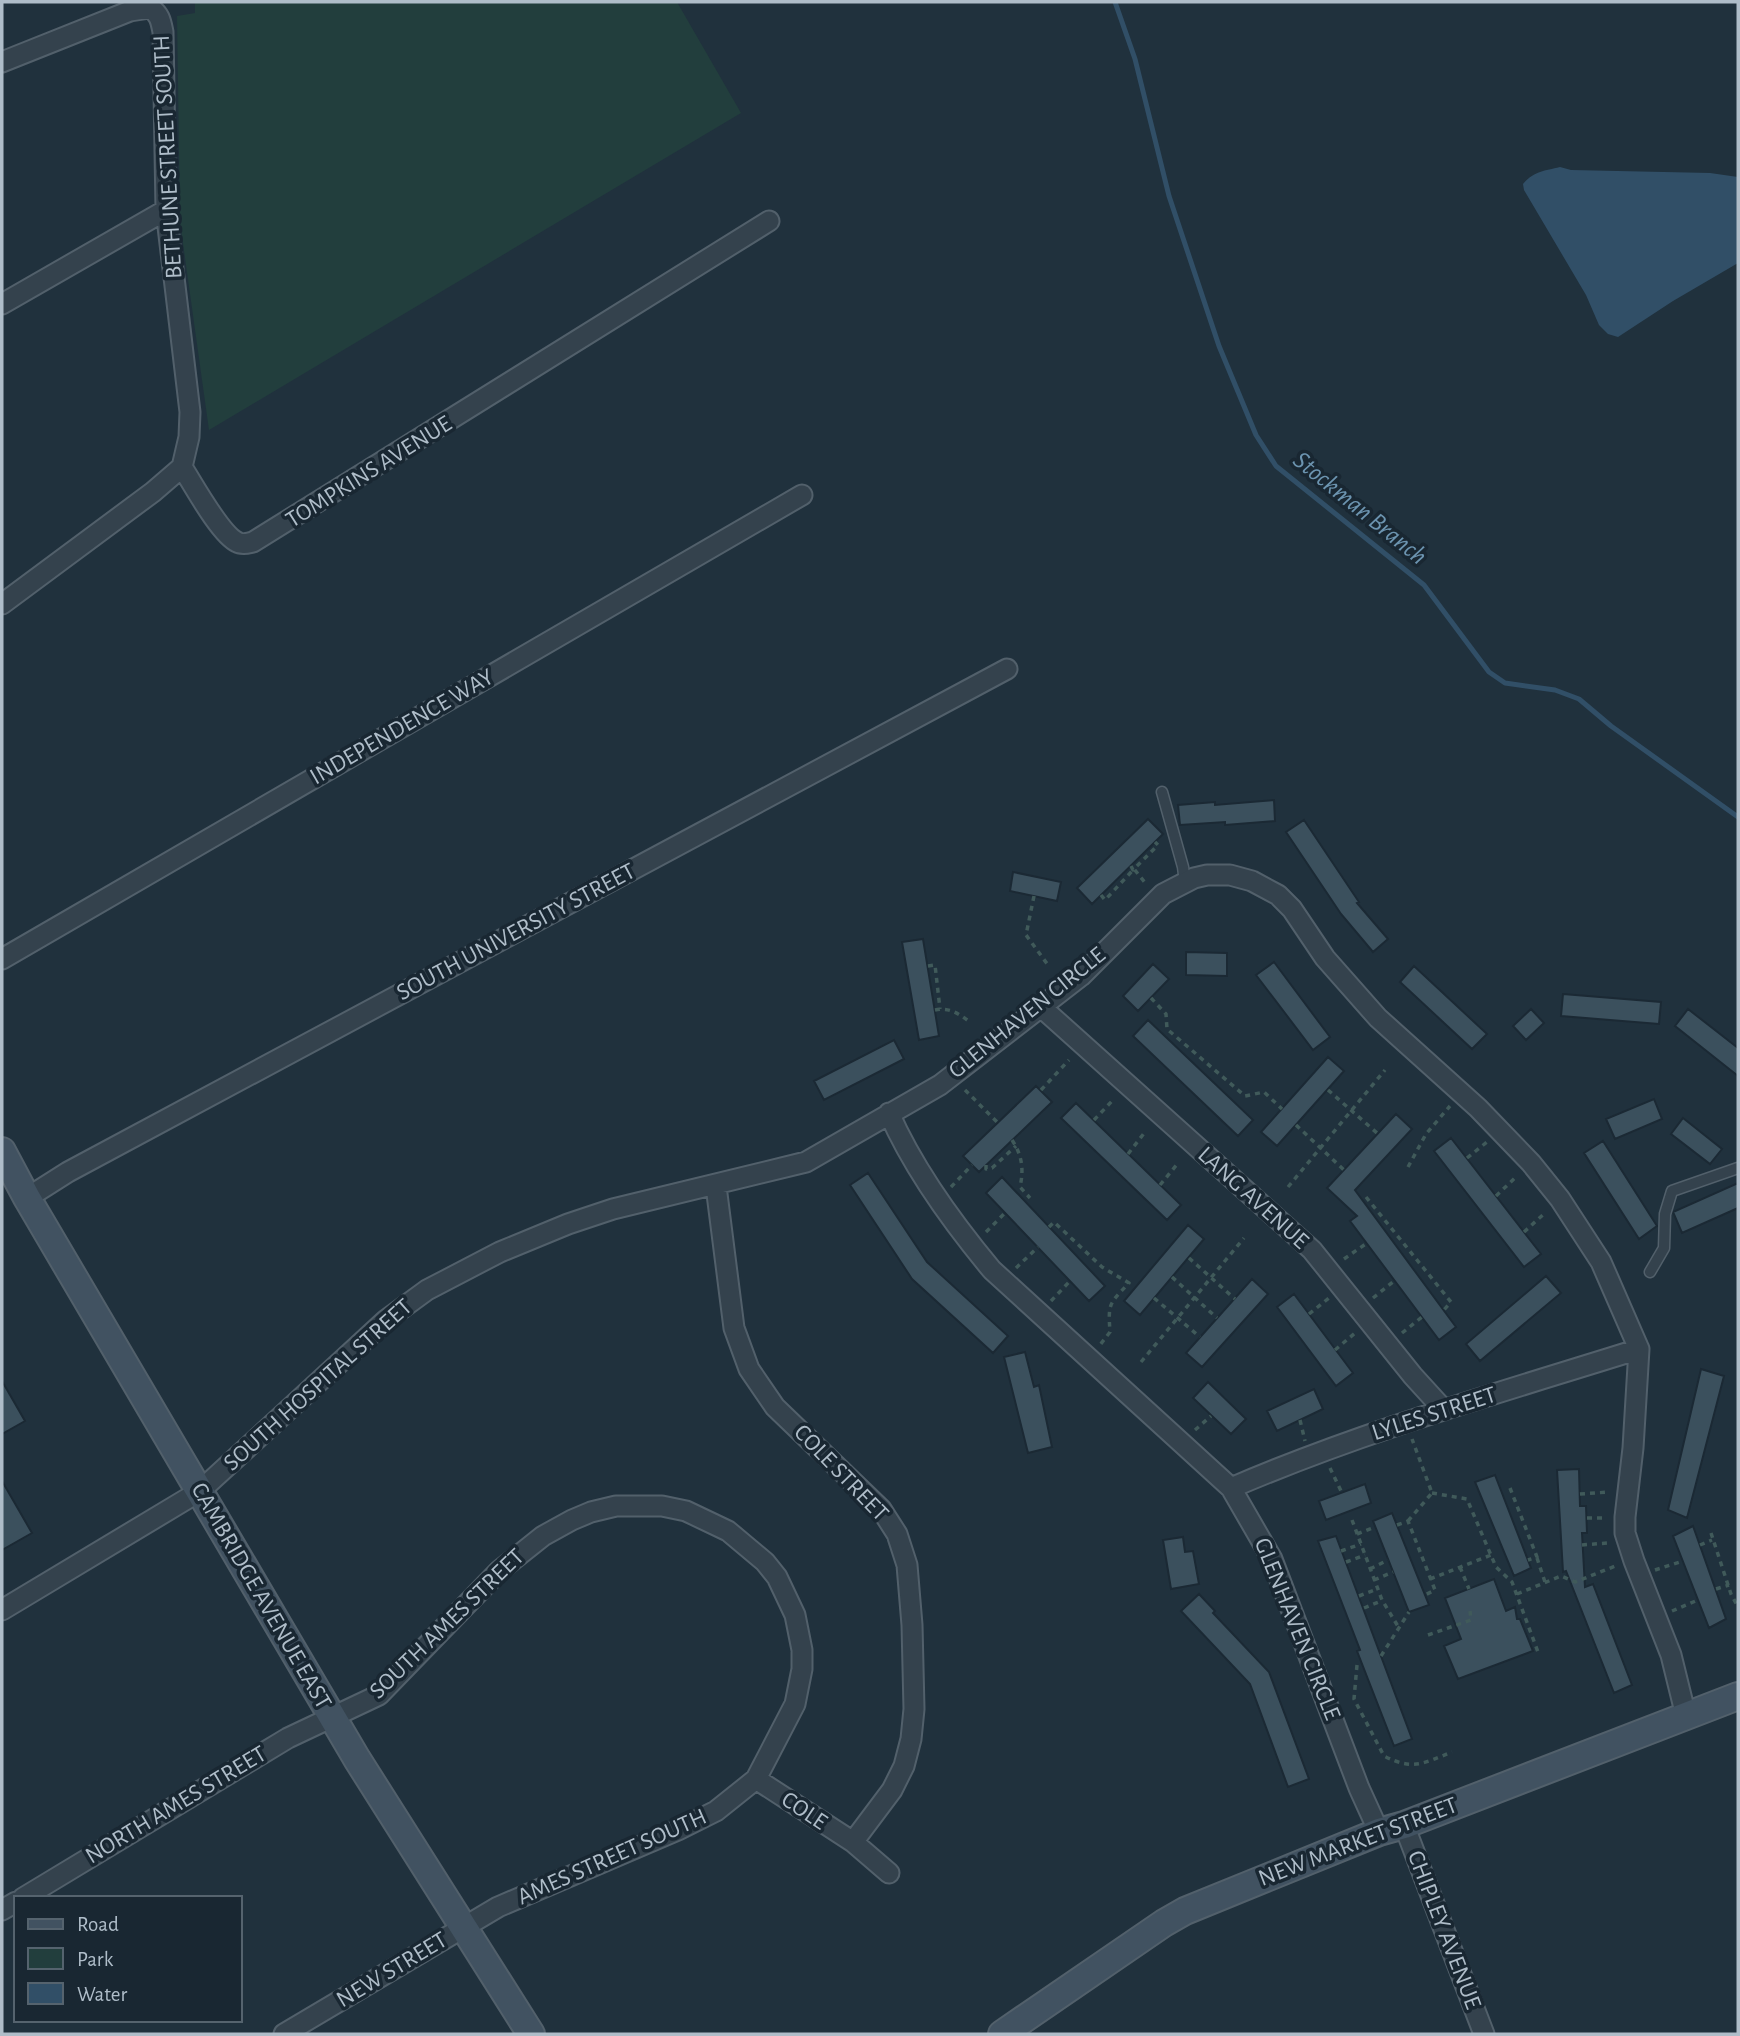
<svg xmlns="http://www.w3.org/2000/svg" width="1740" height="2036" font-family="'Alegreya Sans',sans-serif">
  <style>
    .green { fill: #223e3d }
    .water { fill: #314f67 }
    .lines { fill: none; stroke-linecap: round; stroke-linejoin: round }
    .stream { stroke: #314f67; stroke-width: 5 }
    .building { fill: #3b505d; stroke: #1b2934; stroke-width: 2 }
    .lane-casing { stroke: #52606b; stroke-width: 13 }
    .street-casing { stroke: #52606b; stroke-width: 23 }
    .secondary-casing { stroke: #52606b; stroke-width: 30 }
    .path { stroke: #405a5a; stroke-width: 3.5; stroke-dasharray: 5 5; stroke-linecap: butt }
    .lane { stroke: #34424d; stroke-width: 10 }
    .street { stroke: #34424d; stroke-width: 19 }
    .secondary { stroke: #415261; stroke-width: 26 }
    .labels { text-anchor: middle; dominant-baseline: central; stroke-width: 7; stroke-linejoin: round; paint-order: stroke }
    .street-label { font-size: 24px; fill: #afbdc9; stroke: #192732 }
    .water-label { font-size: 26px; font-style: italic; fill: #6c94b0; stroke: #192732 }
  </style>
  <rect width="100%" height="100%" fill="#20313d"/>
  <path class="green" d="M195,2H677L741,113L209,430L180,222L177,16L195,13Z"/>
  <path class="water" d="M1560,167L1571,170L1710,173L1738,177V263L1673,301L1618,337L1608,334L1599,325L1586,295L1524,190L1523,184C1534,171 1544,171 1560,167Z"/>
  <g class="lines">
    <path class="stream" d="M1115,2L1135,59L1169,196L1219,346L1256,435L1276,466L1424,585L1489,672L1505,683L1555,690L1579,699L1611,726L1738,817"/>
  </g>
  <path class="building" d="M1274,800L1275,821L1225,825V822L1180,825L1178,805L1215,802V805Z
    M1148,819L1163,834L1092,904L1077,888Z
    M1304,820L1359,902L1357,903L1388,939L1373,952L1341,914L1286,832Z
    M1013,872L1061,882L1057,901L1010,891Z
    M923,939L939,1036L919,1040L902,942Z
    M1186,952L1227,953V976L1186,975Z
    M1274,962L1330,1037L1313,1050L1256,975Z
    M1153,964L1169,979L1138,1011L1123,996Z
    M1414,966L1487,1034L1472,1049L1400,982Z
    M1563,994L1661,1002L1659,1024L1561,1016Z
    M1531,1009L1544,1023L1526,1040L1513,1026Z
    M1688,1009L1738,1048V1076L1675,1026Z
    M1148,1020L1253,1120L1238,1136L1133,1036Z
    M894,1040L904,1059L824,1100L814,1081Z
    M1328,1057L1344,1071L1277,1146L1261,1132Z
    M1036,1086L1052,1102L979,1172L963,1156Z
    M1654,1099L1662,1119L1615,1139L1606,1119Z
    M1076,1103L1181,1205L1167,1220L1061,1118Z
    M1396,1114L1412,1129L1355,1190L1456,1327L1439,1340L1350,1221L1357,1216L1327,1188Z
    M1683,1118L1722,1149L1710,1164L1671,1134Z
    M1451,1138L1541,1254L1524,1267L1434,1151Z
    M1603,1141L1657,1226L1639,1239L1584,1153Z
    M868,1173L927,1262L1008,1336L993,1353L912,1279L850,1185Z
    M1002,1177L1105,1286L1089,1301L986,1193Z
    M1738,1183V1208L1682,1233L1673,1212Z
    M1188,1225L1204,1239L1140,1315L1124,1301Z
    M1546,1276L1561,1293L1480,1361L1466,1344Z
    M1252,1279L1268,1294L1202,1367L1186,1353Z
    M1294,1294L1353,1373L1336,1386L1277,1307Z
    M1025,1352L1034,1387L1039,1385L1052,1447L1028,1453L1004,1357Z
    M1701,1369L1724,1376L1687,1518L1668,1510Z
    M2,1381L25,1421L2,1434Z
    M1208,1382L1246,1419L1231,1434L1193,1398Z
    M1314,1389L1323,1409L1277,1431L1267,1411Z
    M1579,1469L1580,1506H1586L1587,1533H1582L1585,1587L1593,1584L1632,1685L1614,1693L1566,1571L1563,1572L1557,1470Z
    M1495,1475L1531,1568L1514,1576L1475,1482Z
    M2,1481L32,1533L2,1550Z
    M1365,1484L1371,1503L1326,1520L1319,1501Z
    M1392,1513L1429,1605L1409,1612L1373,1521Z
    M1693,1526L1726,1619L1709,1628L1673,1536Z
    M1336,1536L1412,1739L1394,1746L1357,1651L1360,1650L1318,1541Z
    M1183,1537L1185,1552L1193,1551L1199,1584L1171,1589L1163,1540Z
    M1494,1579L1506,1611L1515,1607L1517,1619H1520L1533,1651L1458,1679L1444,1646L1461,1639L1445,1598Z
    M1199,1594L1215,1611L1213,1613L1269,1672L1309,1779L1288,1787L1250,1684L1181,1611Z"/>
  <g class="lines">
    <defs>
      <path id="lane" d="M1162,792L1183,867L1185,882
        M1650,1272L1664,1248L1665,1214L1672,1191L1738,1168"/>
      <path id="street" d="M2,62L130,11L150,8C160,14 161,22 163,32L166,210L190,412L189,437L182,467
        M2,304L166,210
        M182,467C193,484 220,534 237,542C242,545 248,543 253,542L769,221
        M2,604L153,492L182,467
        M2,959L802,495
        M1041,1007L1312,1250L1413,1376L1444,1410
        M889,1113C914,1170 952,1222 992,1270L1231,1488L1272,1559L1359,1788L1379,1832
        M716,1186L734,1328L749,1369L775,1407L881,1509L897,1534L907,1565L912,1625L914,1709L911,1739L904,1766L892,1790L853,1842
        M27,1198L68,1172L1007,669
        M1231,1488C1363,1431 1502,1392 1639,1349
        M2,1610L200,1491L386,1320L427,1290L500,1252L568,1224L613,1209L806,1162L940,1085L1081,976L1163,894L1194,878L1207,875H1230L1252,881L1278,895L1292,909L1325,958L1378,1018L1478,1108L1531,1163L1560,1199L1601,1262L1639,1349L1633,1448L1625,1517V1533L1634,1561L1671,1655L1686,1716
        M756,1779L853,1842L889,1873
        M1404,1825L1484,2034
        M23,1898L288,1738L379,1695L499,1571L543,1536L572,1520L591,1512L616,1506H662L686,1511L728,1531L765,1562L777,1577L795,1615L802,1650V1669L795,1704L756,1779L716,1811L678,1830L498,1907L284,2034
        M2,1910L16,1902"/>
      <path id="secondary" d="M2,1151L27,1198L357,1759L531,2034
        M1002,2034L1164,1923L1185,1911L1379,1832L1404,1825L1738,1696"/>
    </defs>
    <use href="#lane" class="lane-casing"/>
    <use href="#street" class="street-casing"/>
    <use href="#secondary" class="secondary-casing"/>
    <path class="path" d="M1131,866L1133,870L1158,845L1155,842
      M1101,895L1105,900L1134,869L1147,885
      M1034,896L1026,935L1048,965
      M928,966L935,965L940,1009
      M1151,998L1166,1014L1167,1029L1245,1096L1264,1092L1282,1109
      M935,1010C950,1007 959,1014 970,1022
      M965,1090L998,1123
      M1041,1090L1069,1060
      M1328,1090L1377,1133
      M1094,1120L1113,1100
      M1296,1125L1344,1170
      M1012,1140C1022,1155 1024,1169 1020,1187L1030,1198
      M1128,1154L1145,1132
      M1467,1158L1487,1142
      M986,1165V1169L992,1168L1016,1146
      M1408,1167L1426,1134L1450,1106
      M1160,1185L1179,1162
      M951,1187L972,1165
      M1288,1187L1385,1070
      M1496,1196L1517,1176
      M1366,1197L1451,1302L1443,1311
      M1049,1227L1054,1222L1102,1267L1129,1283C1109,1304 1108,1303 1110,1332L1100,1345
      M986,1232L1005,1213
      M1524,1232L1546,1212
      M1189,1258L1235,1299
      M1344,1259L1367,1243
      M1016,1268L1038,1247
      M1172,1277L1217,1318
      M1154,1298L1200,1337
      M1373,1298L1394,1281
      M1051,1301L1070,1281
      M1309,1314L1329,1298
      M1402,1333L1422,1317
      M1335,1350L1355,1333
      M1141,1362L1244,1238
      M1300,1420L1305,1441
      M1195,1430L1211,1416
      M1330,1468L1342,1493
      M1510,1488L1537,1557L1528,1560
      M1432,1493L1467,1499L1496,1567L1512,1582L1538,1652
      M1580,1494L1609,1492
      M1587,1518H1607
      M1352,1520L1382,1600L1399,1628
      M1408,1521L1432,1493L1412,1439
      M1397,1525L1408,1521L1435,1590L1425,1595
      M1711,1533L1731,1594L1738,1607
      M1357,1534L1375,1527
      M1582,1545L1608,1543
      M1700,1545L1712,1540
      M1341,1551L1361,1544
      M1537,1558L1545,1582
      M1346,1562L1365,1555
      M1460,1567L1469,1589
      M1370,1569L1388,1560
      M1655,1570L1683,1561
      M1430,1579L1491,1555
      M1374,1580L1393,1572
      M1716,1589L1729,1585
      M1517,1594L1561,1576L1575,1582L1618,1565
      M1359,1596L1377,1589
      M1364,1608L1381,1601
      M1672,1611L1698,1600
      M1428,1635L1471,1620L1470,1611
      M1381,1656L1409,1612
      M1357,1665L1354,1699L1384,1756C1413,1771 1424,1763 1452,1752"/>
    <use href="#lane" class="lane"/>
    <use href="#street" class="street"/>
    <use href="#secondary" class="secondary"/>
  </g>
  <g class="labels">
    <g class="street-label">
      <text transform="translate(168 157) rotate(-93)">BETHUNE STREET SOUTH</text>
      <text transform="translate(369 472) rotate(-32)">TOMPKINS AVENUE</text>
      <text transform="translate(402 727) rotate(-30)">INDEPENDENCE WAY</text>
      <text transform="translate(516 932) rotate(-28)">SOUTH UNIVERSITY STREET</text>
      <text transform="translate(1027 1013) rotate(-39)">GLENHAVEN CIRCLE</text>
      <text transform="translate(1253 1198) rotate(42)">LANG AVENUE</text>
      <text transform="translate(318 1385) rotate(-42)">SOUTH HOSPITAL STREET</text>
      <text transform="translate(1434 1414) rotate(-18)">LYLES STREET</text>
      <text transform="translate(841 1473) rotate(46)">COLE STREET</text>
      <text transform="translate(261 1596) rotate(60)">CAMBRIDGE AVENUE EAST</text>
      <text transform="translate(447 1624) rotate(-44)">SOUTH AMES STREET</text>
      <text transform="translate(1297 1629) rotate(68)">GLENHAVEN CIRCLE</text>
      <text transform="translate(176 1805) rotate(-31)">NORTH AMES STREET</text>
      <text transform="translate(804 1811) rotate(34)">COLE</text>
      <text transform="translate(1358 1842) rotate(-21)">NEW MARKET STREET</text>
      <text transform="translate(612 1857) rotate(-24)">AMES STREET SOUTH</text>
      <text transform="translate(1444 1930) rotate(69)">CHIPLEY AVENUE</text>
      <text transform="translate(392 1970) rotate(-31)">NEW STREET</text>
    </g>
    <g class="water-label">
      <text transform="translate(1360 508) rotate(39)">Stockman Branch</text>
    </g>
  </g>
  <rect width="1740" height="2036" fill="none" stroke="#afbdc9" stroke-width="7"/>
  <rect x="14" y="1896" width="228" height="126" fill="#192732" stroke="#55636e" stroke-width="2"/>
  <rect x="28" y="1919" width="35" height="10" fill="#415261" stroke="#55636e" stroke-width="2"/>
  <text x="77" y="1931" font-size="21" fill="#afbdc9">Road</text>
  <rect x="28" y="1948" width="35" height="21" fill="#223e3d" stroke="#55636e" stroke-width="2"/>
  <text x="77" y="1966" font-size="21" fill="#afbdc9">Park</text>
  <rect x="28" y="1983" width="35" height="21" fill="#314f67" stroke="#55636e" stroke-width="2"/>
  <text x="77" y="2001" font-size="21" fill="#afbdc9">Water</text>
</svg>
